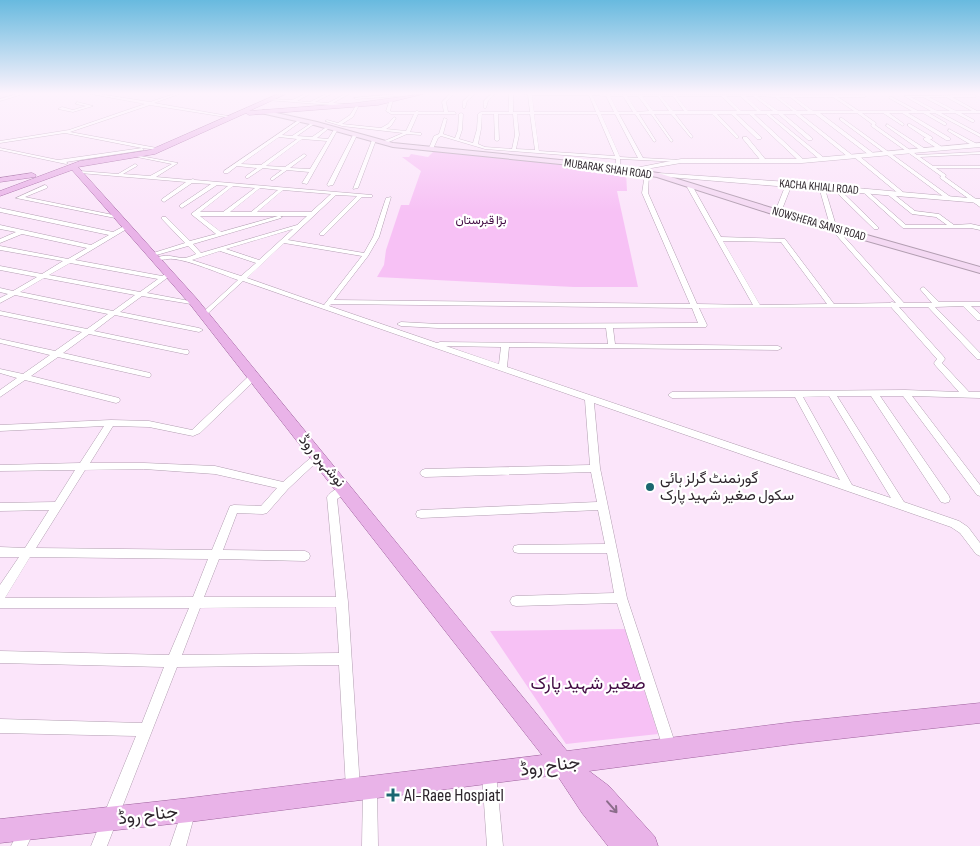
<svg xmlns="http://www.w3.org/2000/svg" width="980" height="846" font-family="'Sofia Sans Condensed',Vazirmatn,sans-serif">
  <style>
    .green { fill: #f7c1f5 }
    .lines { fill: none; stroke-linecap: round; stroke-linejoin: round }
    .minor-casing { stroke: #b29eb1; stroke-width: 1 }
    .tertiary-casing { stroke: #b29eb1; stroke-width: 1 }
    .secondary-casing { stroke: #b29eb1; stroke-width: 2 }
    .primary-casing { stroke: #9d609c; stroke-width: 1 }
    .minor { fill: #fff; fill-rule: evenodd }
    .tertiary { fill: #fff; fill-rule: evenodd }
    .secondary { fill: #f4d9f3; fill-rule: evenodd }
    .primary { fill: #e9b3e8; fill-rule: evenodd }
    .oneway { stroke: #8b6c8a }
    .poi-dot { fill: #1b6770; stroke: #fff; stroke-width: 2 }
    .labels { text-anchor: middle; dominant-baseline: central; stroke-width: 4.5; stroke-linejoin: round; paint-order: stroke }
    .far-street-label { font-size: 12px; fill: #2d252c; stroke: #fff }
    .far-park-label { font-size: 12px; fill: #430c44; stroke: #fff }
    .street-label { font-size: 15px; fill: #2d252c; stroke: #fff }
    .poi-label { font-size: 15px; fill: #2d252c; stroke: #fff; text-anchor: start }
    .near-park-label { font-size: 18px; fill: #430c44; stroke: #fff }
    .near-street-label { font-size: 18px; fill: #2d252c; stroke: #fff }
    .near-poi-label { font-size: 18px; fill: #2d252c; stroke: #fff; text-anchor: start }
  </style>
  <rect width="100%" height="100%" fill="#fbe5fa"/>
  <path class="green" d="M434,151L626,172L627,191H617L638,287H574L377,277L384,265L386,250L401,205H409L421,171L402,157H409L411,154L428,157Z
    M625,629L658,734L566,744L490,631Z"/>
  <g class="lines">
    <defs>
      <path id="minor" d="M17,94H23L0,101V99Z
        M91,94H99L150,102L174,94H179L154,103L234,117L232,118L150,105L70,132L157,148L159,150L142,148L144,150L66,162L68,163L66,164L0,150V148L58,160L142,148L65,133L0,143V141L69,130L145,104Z
        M305,94H310L297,101L310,102L326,94H331L315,102L328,103L345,94H349L333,103L345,104L344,106L267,100L269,99L292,100Z
        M397,94L398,96L356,99L354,98Z
        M450,94H454L446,102L448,112H455L456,114H418L410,132L421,133V135L407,134L384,144L382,142L403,133L342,126L325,121L327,120L338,123L350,115L357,104L359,105L353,117L342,124L381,128L388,124L394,117L396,118L391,126L386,129L406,131L414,114H391L386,111L390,99L393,100L390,111L392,112H415L417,110L419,112H444L442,102Z
        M471,94H475L467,101L465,108H463V101Z
        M491,94H495L488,101L486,108H484V101Z
        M509,94H513V112H530L528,95L524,94L866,95L865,97H838L859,111H912L889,98L890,96L918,111H931L904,96L975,95L976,97H952L977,111H980V113H961L974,120V122H972L955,113H941L980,134V137L935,113H929L946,123V125H944L923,113H908L950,138V140H946L902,113H889L904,124L903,126L883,113H862L876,123L875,125L917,155L980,152V154L920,157L933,166H980V168H936L946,175L945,177L980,202V207L940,178L941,176L871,126L872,124L857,113H820L873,153V155H869L815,114H800L852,155V157H848L795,114H783L812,138V140H808L778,114H770L823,157V159H819L766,114H754L804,160V162H800L749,114H736L761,137V139H757L731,114H717L739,137L737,139L712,114H675L693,137L691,138L671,114H654L673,141L671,142L651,114H639L656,141L654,142L635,114H619L643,158L681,160L683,161L681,162L620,159V169L618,170L616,169V159L485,149L441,136L438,138L433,149L429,148L434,136L439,134L444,118L447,119L443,134L455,138L458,130L459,114L461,113L463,114L462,130L459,139L473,143L477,129L478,114L481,112H509ZM532,95H589L596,112H534ZM592,95L606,96L614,112H600ZM610,96H623L633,112H618ZM627,96H638L649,111L637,112ZM642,96H658L669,111H653ZM661,96H673L684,111H673ZM676,96H721L737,111H688ZM726,96H740L757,111H741ZM745,96H753L773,111H761ZM757,96L775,97L793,111H778ZM779,97H790L808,111H797ZM794,97H833L854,111H813ZM911,97H923L950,111H937ZM929,97H946L972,111H956ZM482,114H494L495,140L497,141L499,140L498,114H513L515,135L512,149L485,147L478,144L481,129ZM517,114H530L535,150L516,149L519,135ZM534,114H597L615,156L539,151ZM601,114H615L638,158L620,157Z
        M77,102L93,106L73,112L58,109L62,107L73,110L86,106L76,104Z
        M840,118H842L952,198V200H948L840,120Z
        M300,119L303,120L282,135L292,136L313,122L314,124L297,136L312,137L328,126L329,128L317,138L328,139L335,128L338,129L307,184L302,183L309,172L287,170L273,180H271V178L282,170L263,168L248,178H246V176L257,168L237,166L228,173H224V171ZM279,137L297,139L261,165L241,164ZM302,139L327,141L310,169L290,168L306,156V155L304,154L285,167L266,166Z
        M887,124L924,148V150H920L886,126Z
        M908,124H910L932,137V139H930L942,147V149H938L924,140V138H926L908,126Z
        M949,129L977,144V145L973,146L948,131Z
        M355,134L357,135L333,185L328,186L327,185L353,135Z
        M743,137H747L766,160V162H762L743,139Z
        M374,139L376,140L358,188L353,189L372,140Z
        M135,155L178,163L156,177L190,180L193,179L195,180L372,195V197H362L324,235H320V233L357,196L336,195L288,240L364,253L373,237L386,198L391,197L379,237L368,256L334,300L690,304L642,193L645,174L647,173L649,174L648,193L697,304L753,305L687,187L690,185L693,187L721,237L785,239L834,304L889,303L892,302L896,303L831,229L819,187L824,186L837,229L904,303H932L920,289L923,287L925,288L939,302H980V306H971L980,314V320H977L963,306L935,307L980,353V359H977L928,307H899L944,357L945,359L942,363L969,392H980V398L912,396L980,485V496L977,495L903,396H880L949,496L950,499L949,502L945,503L941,502L871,396H837L904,502L959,521L968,527L980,543V556L976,554L960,533L951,527L594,403L600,468L627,598L677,749L675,754L670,756L665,754L617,603L516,606L512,605L510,601L512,597L516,596L614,593L607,553H518L514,552L513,549L514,546L518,545L605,544L598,510L421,518L417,517L416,514L417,511L421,510L597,502L591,472L425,477L422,476L420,473L422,470L425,469L590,465L585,400L243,281L205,316H201V314L238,280C221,274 189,260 173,259C166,258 160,262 154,259C165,253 172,257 183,258C187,258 192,256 196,254L188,246L153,256L150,254L185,243L162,219V217H166L190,241L216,234L191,214L228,186L217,185L182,208L180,207V205L211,184L192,183L164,202L161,200L162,199L186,182L80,173L78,172L80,171L118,174L135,164L137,165V166L123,174L150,176L172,164L137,157L135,156ZM233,186L255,188L223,212H200ZM260,188L278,190L251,212H230ZM283,190L331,194L311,212H257ZM200,216H278L221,232ZM280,216H307L297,225L201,253L193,244L281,218L282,217ZM293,229L259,260L226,249ZM723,241L781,242L827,304L760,305ZM284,243L362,256L324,305L247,278ZM220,251L256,263L241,276L192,260ZM331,304L692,308L698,323L438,324L401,322L397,324L401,326L438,328H606L608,344L440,342L437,343L329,306ZM891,307L937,359L934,363L935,365L959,392L905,390L672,392L668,395L672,398L795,397L840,480L507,367L509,347L778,350L782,348L778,346L615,344L613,328L706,327L707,325L699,308ZM446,346L501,347L499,364ZM829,396L891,498L852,485L803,397Z
        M854,155H858L903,192V194H899L854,157Z
        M789,182L792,184L781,212L776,213L775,212L786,184Z
        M45,185L47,186V188L25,197L123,217L120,219L16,198Z
        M833,187H837L878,227V229H874L833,189Z
        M865,189L906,225H947L936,217L912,214L887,194V192H891L915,211L939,214L954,225L971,224L980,226V230L971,228H903L863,192V190Z
        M0,208L113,232L126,225H130V227L75,260L162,276L167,273H171V275L147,293L195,302L197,303V305L142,296L120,312L199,328L203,330L199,332L115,315L94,331L185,350H188L189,352L188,354H185L89,334L63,353L150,373L151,375L150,377H147L58,357L31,376L119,398L120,400L119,402L116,403L25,380L0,397V390L17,378L0,373V369L23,374L50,355L0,343V339L55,351L82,332L0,315V311L87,329L108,314L15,295L0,303V298L8,294L0,292V288L13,291L37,277L0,270V266L42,274L63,261L0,250V246L68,259L87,248L22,234L0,243V239L16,232L0,229V225L91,245L109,235L0,212ZM70,263L158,279L140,292L49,275ZM44,278L135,295L113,311L20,292Z
        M253,374L257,377L256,379L200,433L193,436L149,427L113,426L90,463H144L215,466L283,482L315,454H321L323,456L321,458L288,489L267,513L263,514L237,513L223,550L305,551L309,553L310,556L309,559L305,561L219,559L204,597H336L327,497C331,491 342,484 348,486L350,489L348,492L337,499L348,602L360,788L358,793L353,795L348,793L346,788L339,665L177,667L107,846H91L136,736L0,733V719L142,723L164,667L0,663V651L169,655L189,608H0V585L19,557H0V547L25,548L49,510L0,511V503L55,502L75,470L0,471V465L80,463L104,426L0,431V425L111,420L149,421L192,430L250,375ZM144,469L215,474L277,488L261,506L234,505L230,506L212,550L36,548L85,470ZM30,557L208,559L193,597L5,598ZM336,607L339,653L182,655L200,608Z
        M489,767L494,769L496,774L503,846H487L482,774L484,769Z
        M370,781L375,783L377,788L378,846H362L363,788L365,783Z
        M188,806L193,808L195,813L186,846H170L183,808Z
        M26,823L31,826L34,831L27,846H11L21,826Z"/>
      <path id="tertiary" d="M980,143V147L802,163H681L628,172L625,170L681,159H802Z
        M658,173L789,182L980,199V203L656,176V174Z"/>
      <path id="secondary" d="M263,110L317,122L393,143L600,164L658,173L775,209L980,267V273L769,213L657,177L600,168L393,147L314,125L261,113Z"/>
      <path id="primary" d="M278,94H286L249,111L356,103L423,94L378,105L249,115L246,113L155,154L78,167L197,299L567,751L794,722L980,703V723L794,744L589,771L609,786L655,837L658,846H608L582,813L557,775L189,822L0,843V819L189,798L542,755L189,303L72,170L0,196V191L80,161L150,150Z
        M32,173L36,175L35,177L0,182V178Z"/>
    </defs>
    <use href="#minor" class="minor-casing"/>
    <use href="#tertiary" class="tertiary-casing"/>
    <use href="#secondary" class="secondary-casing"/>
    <use href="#primary" class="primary-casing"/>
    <use href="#minor" class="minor"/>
    <use href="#tertiary" class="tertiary"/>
    <use href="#secondary" class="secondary"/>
    <use href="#primary" class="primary"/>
  </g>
  <defs><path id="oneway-shaft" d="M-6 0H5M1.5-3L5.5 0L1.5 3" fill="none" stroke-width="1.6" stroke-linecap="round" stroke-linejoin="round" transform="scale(1.25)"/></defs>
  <use class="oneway" href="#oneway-shaft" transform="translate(612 807) rotate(49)"/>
  <linearGradient id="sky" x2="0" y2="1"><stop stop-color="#68badf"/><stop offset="0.44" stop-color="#fdf3fd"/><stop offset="1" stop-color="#fdf3fd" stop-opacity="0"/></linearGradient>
  <rect width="980" height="212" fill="url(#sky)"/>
  <g class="poi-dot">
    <circle cx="650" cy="487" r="5"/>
    <path d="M390.5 787.5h5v5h5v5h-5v5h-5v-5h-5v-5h5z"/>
  </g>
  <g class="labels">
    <g class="far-street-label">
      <text transform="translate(608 169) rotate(8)">MUBARAK SHAH ROAD</text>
      <text transform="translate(819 187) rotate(5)">KACHA KHIALI ROAD</text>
      <text transform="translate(819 224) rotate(16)">NOWSHERA SANSI ROAD</text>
    </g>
    <g class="far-park-label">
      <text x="481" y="220">بڑا قبرستان</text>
    </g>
    <g class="street-label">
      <text transform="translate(322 461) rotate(50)">نوشہرہ روڈ</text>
    </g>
    <g class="poi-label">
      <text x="660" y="478">گورنمنٹ گرلز ہائی<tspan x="660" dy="17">سکول صغیر شہید پارک</tspan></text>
    </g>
    <g class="near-park-label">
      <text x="588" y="683">صغیر شہید پارک</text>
    </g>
    <g class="near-street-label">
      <text transform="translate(550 766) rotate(-8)">جناح روڈ</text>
      <text transform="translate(148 815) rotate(-7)">جناح روڈ</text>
    </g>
    <g class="near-poi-label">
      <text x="404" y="795">Al-Raee Hospiatl</text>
    </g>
  </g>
</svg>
